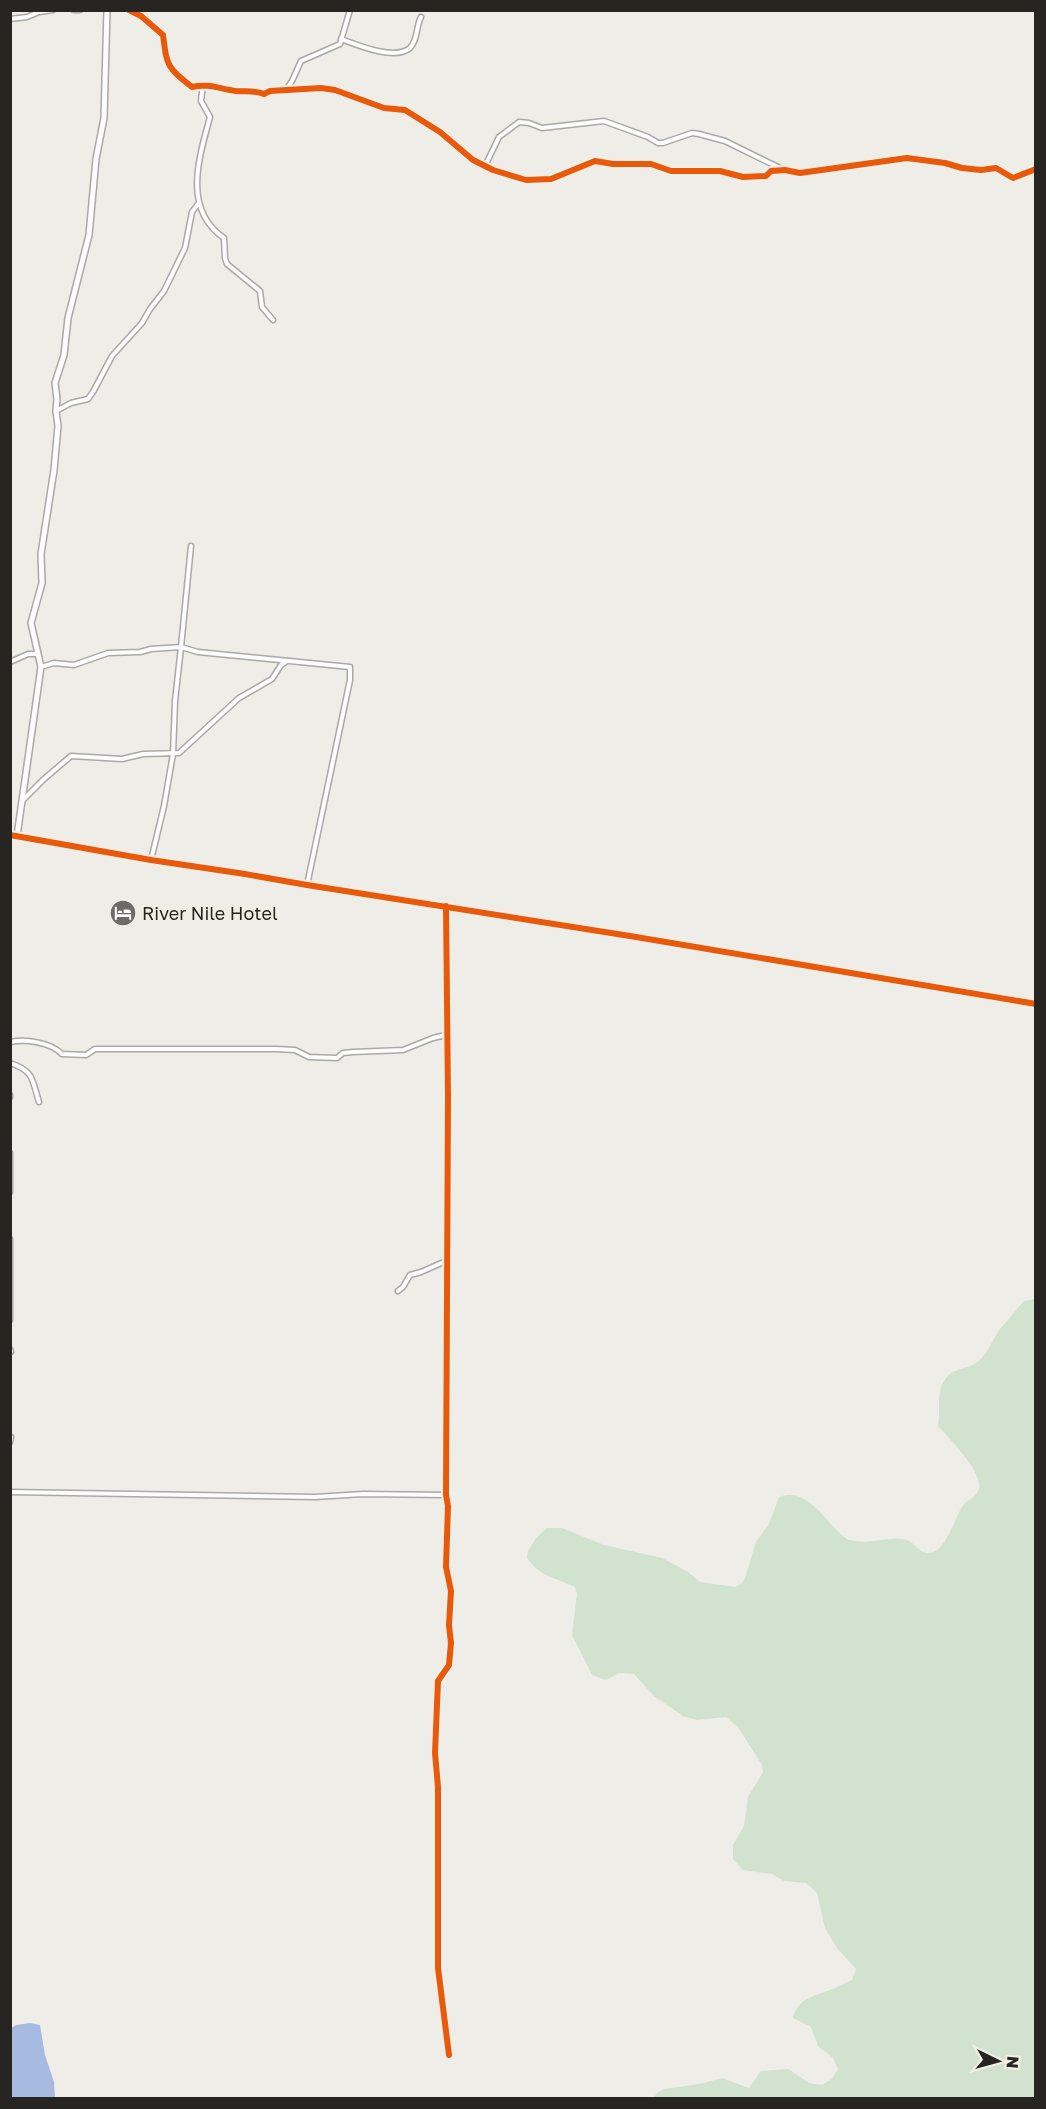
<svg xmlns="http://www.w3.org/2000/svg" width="1046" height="2109" font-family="'Golos Text',sans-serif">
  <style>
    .green { fill: #d1e2cf }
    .water { fill: #a7bbe0 }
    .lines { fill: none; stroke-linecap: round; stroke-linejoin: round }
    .minor-casing { stroke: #a9a9a5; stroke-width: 7 }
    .tertiary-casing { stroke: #a9a9a5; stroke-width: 8 }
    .minor { stroke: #fcfcfc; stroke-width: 4 }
    .tertiary { stroke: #fcfcfc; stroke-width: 5 }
    .cycleway-casing { stroke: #f1efe5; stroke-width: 10 }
    .cycleway { stroke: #e8590c; stroke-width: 6 }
    .labels { text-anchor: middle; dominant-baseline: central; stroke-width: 5; stroke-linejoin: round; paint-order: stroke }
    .poi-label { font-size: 18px; fill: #262521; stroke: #f1efe5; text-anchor: start }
  </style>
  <rect width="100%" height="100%" fill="#eeede8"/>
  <path class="green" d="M1035,1299V2098H654L657,2093L664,2089L700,2084L722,2078L749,2088L761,2071L788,2069L809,2083L822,2085L832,2079L838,2069L833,2058L818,2046L811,2027L793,2018C797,1999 814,1996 830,1990C837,1988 845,1983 852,1980L856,1969L837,1948L825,1928L817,1893L812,1888L806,1883L784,1881L772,1874L743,1870L733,1859V1845L744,1826L748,1797L763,1772L762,1765L738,1727L726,1717L697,1720L683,1716L654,1696L634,1674L619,1673L606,1680L592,1675L572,1635L577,1594L575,1587C555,1577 541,1578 527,1558L528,1551L536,1538L547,1528H562L604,1545L662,1558L688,1572L700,1582L735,1587L741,1584L745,1578L756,1542L769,1524L779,1497C808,1486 826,1523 844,1537C859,1548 891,1535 907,1540C915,1543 921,1555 930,1553C942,1551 948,1535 953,1526C957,1518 960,1508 966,1502C971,1499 977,1495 979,1489C983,1472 949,1438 938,1426C941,1410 935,1390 947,1377C955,1367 970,1370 980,1360C988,1352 993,1339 1000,1329C1008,1320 1016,1310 1024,1301Z"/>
  <path class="water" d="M30,2023L40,2025L45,2055L54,2082L55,2098H11V2028L16,2025Z"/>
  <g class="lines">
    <defs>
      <path id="minor" d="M74,10H80
        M129,10L141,16L163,35C167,67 167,67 192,87C208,83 220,89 236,91C246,92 255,90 264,94L270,91L321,88L335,90L384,108L405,110L440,132L473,160L493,170L526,180L551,179L595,161L613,164H651L671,171H720L743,177L766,176L771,171L785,170L800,173L907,158L945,163L962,168L981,170L996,168L1013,178L1036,169
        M10,19L27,17L39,12L53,10
        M341,39C357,45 395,61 410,48C418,40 416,26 421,17
        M203,85L201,101L210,117C199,158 182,209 224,238L225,258L227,264L260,291L262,307L273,320
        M286,90L292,81L301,61L340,44L350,10
        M485,166L499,137L519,122L529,123L542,128L604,121L648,137L658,143H663L692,133L699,134L725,141L784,170
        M56,411L71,403L88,399L93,392L112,356L142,323L150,309L164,291L185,248L192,212L198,204
        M10,662L28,654H38
        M41,667L54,663L74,665L108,653L140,652L151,649L181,647L191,546
        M22,801L44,779L71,756L122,759L143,754L179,753L239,698L272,679L281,665L287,661
        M151,860L164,806L173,754L175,701L181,647L198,652L350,667V680L307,885
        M446,907L448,1097L446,1495L448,1506L446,1567L451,1591L449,1625L451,1643L449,1665L438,1681L435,1753L438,1787V1968L449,2055
        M10,1042C26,1039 50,1042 62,1054L86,1055L95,1049H277L295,1050L309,1057L337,1058L343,1053L353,1052L403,1050L433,1038L446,1035
        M10,1063C35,1071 32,1081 39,1102
        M10,1095V1097
        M10,1153V1192
        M10,1239V1320
        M398,1291L403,1287L410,1275L421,1272L446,1261
        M10,1349L11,1352
        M10,1442L11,1437
        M10,1492L315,1497L363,1494L446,1495"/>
      <path id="tertiary" d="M10,835L151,860L245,874L307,885L630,936L1036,1004
        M17,836L41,667L31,623L42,583L41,554L54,470L58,426L56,411L57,399L55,383L64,355L68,318L89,235L96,159L104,118L107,10"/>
    </defs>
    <use href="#minor" class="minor-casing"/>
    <use href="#tertiary" class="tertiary-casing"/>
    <use href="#minor" class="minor"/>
    <use href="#tertiary" class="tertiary"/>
    <defs>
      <path id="cycleway" d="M129,10L141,16L163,35C167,67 167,67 192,87C208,83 220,89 236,91C246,92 255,90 264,94L270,91L321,88L335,90L384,108L405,110L440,132L473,160L493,170L526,180L551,179L595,161L613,164H651L671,171H720L743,177L766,176L771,171L785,170L800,173L907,158L945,163L962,168L981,170L996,168L1013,178L1036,169
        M10,835L151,860L245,874L307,885L630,936L1036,1004
        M446,906L448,1097L446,1495L448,1506L446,1567L451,1591L449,1625L451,1643L449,1665L438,1681L435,1753L438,1787V1968L449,2055"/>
    </defs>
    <use href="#cycleway" class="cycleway-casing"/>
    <use href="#cycleway" class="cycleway"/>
  </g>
  <defs>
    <symbol id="hotel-disc" viewBox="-11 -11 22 22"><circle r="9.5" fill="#6c6b67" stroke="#f1efe5"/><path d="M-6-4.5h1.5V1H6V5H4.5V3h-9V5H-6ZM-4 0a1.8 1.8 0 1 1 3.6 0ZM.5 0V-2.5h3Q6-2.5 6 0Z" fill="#fff"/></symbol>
  </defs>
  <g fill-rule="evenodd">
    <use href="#hotel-disc" x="108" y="898" width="30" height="30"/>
  </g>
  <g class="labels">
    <g class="poi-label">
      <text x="142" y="913">River Nile Hotel</text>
    </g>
  </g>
  <rect width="1046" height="2109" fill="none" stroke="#262521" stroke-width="24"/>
  <g transform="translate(998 2061) rotate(95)" stroke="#f1efe5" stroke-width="4.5" paint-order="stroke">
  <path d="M0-4.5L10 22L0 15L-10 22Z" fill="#262521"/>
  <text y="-9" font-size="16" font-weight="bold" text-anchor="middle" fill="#262521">N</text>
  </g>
</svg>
